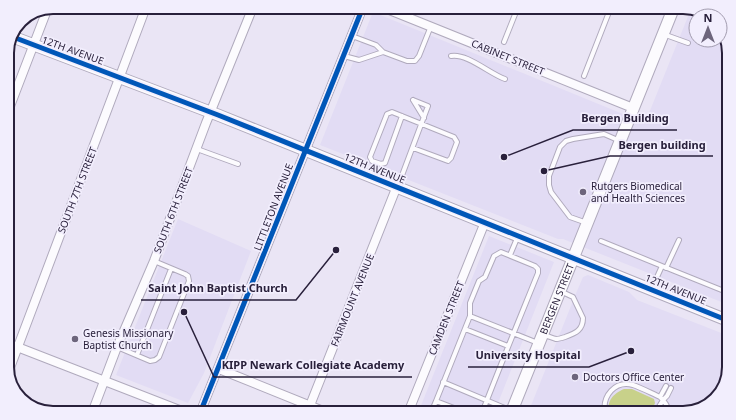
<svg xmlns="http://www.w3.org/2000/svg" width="736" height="420" font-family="'Noto Sans',sans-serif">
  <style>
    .built { fill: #e2dcf4 }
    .green { fill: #c8d18a }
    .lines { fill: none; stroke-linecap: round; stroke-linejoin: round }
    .lane-casing { stroke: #b0aabd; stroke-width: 6 }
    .street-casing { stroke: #b0aabd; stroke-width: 10 }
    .secondary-casing { stroke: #b0aabd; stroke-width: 13 }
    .lane { stroke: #fcfbfe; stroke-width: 4 }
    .street { stroke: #fcfbfe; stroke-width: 8 }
    .secondary { stroke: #fcfbfe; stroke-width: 11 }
    .cycleway-casing { stroke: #f2eefd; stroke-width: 8 }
    .cycleway { stroke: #0057b8; stroke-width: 5 }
    .poi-dot { fill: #6d657c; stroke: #f2eefd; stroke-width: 1.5 }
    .labels { text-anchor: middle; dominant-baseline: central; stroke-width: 3.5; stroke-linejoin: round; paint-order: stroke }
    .street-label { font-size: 10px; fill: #29203b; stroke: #f2eefd }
    .poi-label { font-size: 10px; fill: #29203b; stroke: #f2eefd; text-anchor: start }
    .rim { fill: none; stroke: #29203b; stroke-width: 2 }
    .leader { fill: none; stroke: #29203b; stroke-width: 1.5 }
    .callout-dot { fill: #29203b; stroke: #f2eefd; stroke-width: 1.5 }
    .callout-label { font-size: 11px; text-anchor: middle; font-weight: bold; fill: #29203b; stroke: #f2eefd; stroke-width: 3.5; stroke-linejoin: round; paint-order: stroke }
  </style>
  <rect width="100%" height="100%" fill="#eae5f5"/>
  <path class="built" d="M691,9L706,13L709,16H696V40H720V27L723,30L729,50V305L563,239H558L320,145L373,12L645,123Z
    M178,219L251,251L204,373L188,403L116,375Z
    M489,236L554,262L494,413H418Z
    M588,275L629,292L637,300L729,336V367L723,390L706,407L683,413H528L577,291L583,277Z"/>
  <path class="green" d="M624,389H632L654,399L655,403L651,413H609C606,401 614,393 624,389Z"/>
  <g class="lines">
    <defs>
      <path id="lane" d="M424,12L426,7
        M663,34L688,43
        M352,36L376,45L383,52
        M504,42L518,7
        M344,56L359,60L383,52L407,61H415L419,56L431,26
        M451,56C467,53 490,74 505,79
        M584,76L611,7
        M413,100L424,118
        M402,116L385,163L381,164L372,161L370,157L387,114L392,112L454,137L457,142L451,158L448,161L413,148
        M197,149L238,164
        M398,186L428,106L413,100
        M587,223L570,217L551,192L549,185V176L560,147L566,141L573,139L604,134L620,141
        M601,241L662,266L652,288
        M510,255L518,236
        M662,266L729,293
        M666,268L679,240
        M465,329L508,346
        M544,335C548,336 552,338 556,339C559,339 562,338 565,337C576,333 583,330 583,318L573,297L560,291
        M117,347L150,361L155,360L159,357L189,281L188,276L185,274L154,261
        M137,355L171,269
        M443,382L512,411
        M660,397L666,386
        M431,413L436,401
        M467,413L436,401L470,316
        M482,413C500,366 519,320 538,273V269L535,266L501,252L494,256L485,277L479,281L470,303V316L538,343
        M605,413C602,396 615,380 633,385C642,388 651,393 660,397L663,400L655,413
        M667,413C669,407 666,404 663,400L667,396L671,388"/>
      <path id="street" d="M382,7L633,108
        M7,114L47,10
        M7,343L187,413
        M219,369L328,413
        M8,373L146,7
        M92,413L117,347L154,261L206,123L253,7
        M200,413L363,7
        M307,413L397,186
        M408,413L485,222"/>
      <g id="secondary">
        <path d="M13,37L218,115L729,321"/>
        <path id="s1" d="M511,413C565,277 620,142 674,7"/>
      </g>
    </defs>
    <use href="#lane" class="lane-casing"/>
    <use href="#street" class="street-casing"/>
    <use href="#secondary" class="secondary-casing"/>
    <use href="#lane" class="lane"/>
    <use href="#street" class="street"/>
    <use href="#secondary" class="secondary"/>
    <defs>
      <path id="cycleway" d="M13,37L218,115L729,321
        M200,413L363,7"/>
    </defs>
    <use href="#cycleway" class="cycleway-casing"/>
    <use href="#cycleway" class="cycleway"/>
  </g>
  <g class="poi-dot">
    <circle cx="583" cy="192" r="4"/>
    <circle cx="75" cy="339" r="4"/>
    <circle cx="575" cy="377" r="4"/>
  </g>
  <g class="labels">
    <g class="street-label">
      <text transform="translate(73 50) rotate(20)">12TH AVENUE</text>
      <text transform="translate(508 57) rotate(22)">CABINET STREET</text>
      <text transform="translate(375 168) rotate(22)">12TH AVENUE</text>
      <text transform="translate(77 190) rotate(-69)">SOUTH 7TH STREET</text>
      <text transform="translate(273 207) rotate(-69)">LITTLETON AVENUE</text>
      <text transform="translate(173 210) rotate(-69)">SOUTH 6TH STREET</text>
      <text transform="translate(676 289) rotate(22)">12TH AVENUE</text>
      <text stroke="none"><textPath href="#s1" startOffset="123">BERGEN STREET</textPath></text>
      <text transform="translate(352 300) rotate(-68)">FAIRMOUNT AVENUE</text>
      <text transform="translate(446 318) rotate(-68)">CAMDEN STREET</text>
    </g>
    <g class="poi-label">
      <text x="591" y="186">Rutgers Biomedical<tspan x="591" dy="12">and Health Sciences</tspan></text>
      <text x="83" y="333">Genesis Missionary<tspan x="83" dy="12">Baptist Church</tspan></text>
      <text x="583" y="377">Doctors Office Center</text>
    </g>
  </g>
  <path d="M0 0H736V420H0ZM53 14H683A39 39 0 0 1 722 53V367A39 39 0 0 1 683 406H53A39 39 0 0 1 14 367V53A39 39 0 0 1 53 14Z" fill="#f2eefd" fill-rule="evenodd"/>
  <path class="rim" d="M53 14H683A39 39 0 0 1 722 53V367A39 39 0 0 1 683 406H53A39 39 0 0 1 14 367V53A39 39 0 0 1 53 14Z"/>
  <path class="leader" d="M504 157L573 130H677M544 171L610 156H713M336 250L296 300H141M631 351L589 367H468M184 312L214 377H412"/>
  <g class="callout-dot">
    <circle cx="504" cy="157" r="4"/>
    <circle cx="544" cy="171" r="4"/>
    <circle cx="336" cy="250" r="4"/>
    <circle cx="631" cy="351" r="4"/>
    <circle cx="184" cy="312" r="4"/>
  </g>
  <g class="callout-label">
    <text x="625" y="122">Bergen Building</text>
    <text x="662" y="149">Bergen building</text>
    <text x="218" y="292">Saint John Baptist Church</text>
    <text x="528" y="359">University Hospital</text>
    <text x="313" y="369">KIPP Newark Collegiate Academy</text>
  </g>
  <g transform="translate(708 28)"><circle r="19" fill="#f2eefd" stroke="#a29caf"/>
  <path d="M0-3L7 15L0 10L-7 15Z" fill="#6d657c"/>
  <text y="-6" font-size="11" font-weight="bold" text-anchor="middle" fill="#29203b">N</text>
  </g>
</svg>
